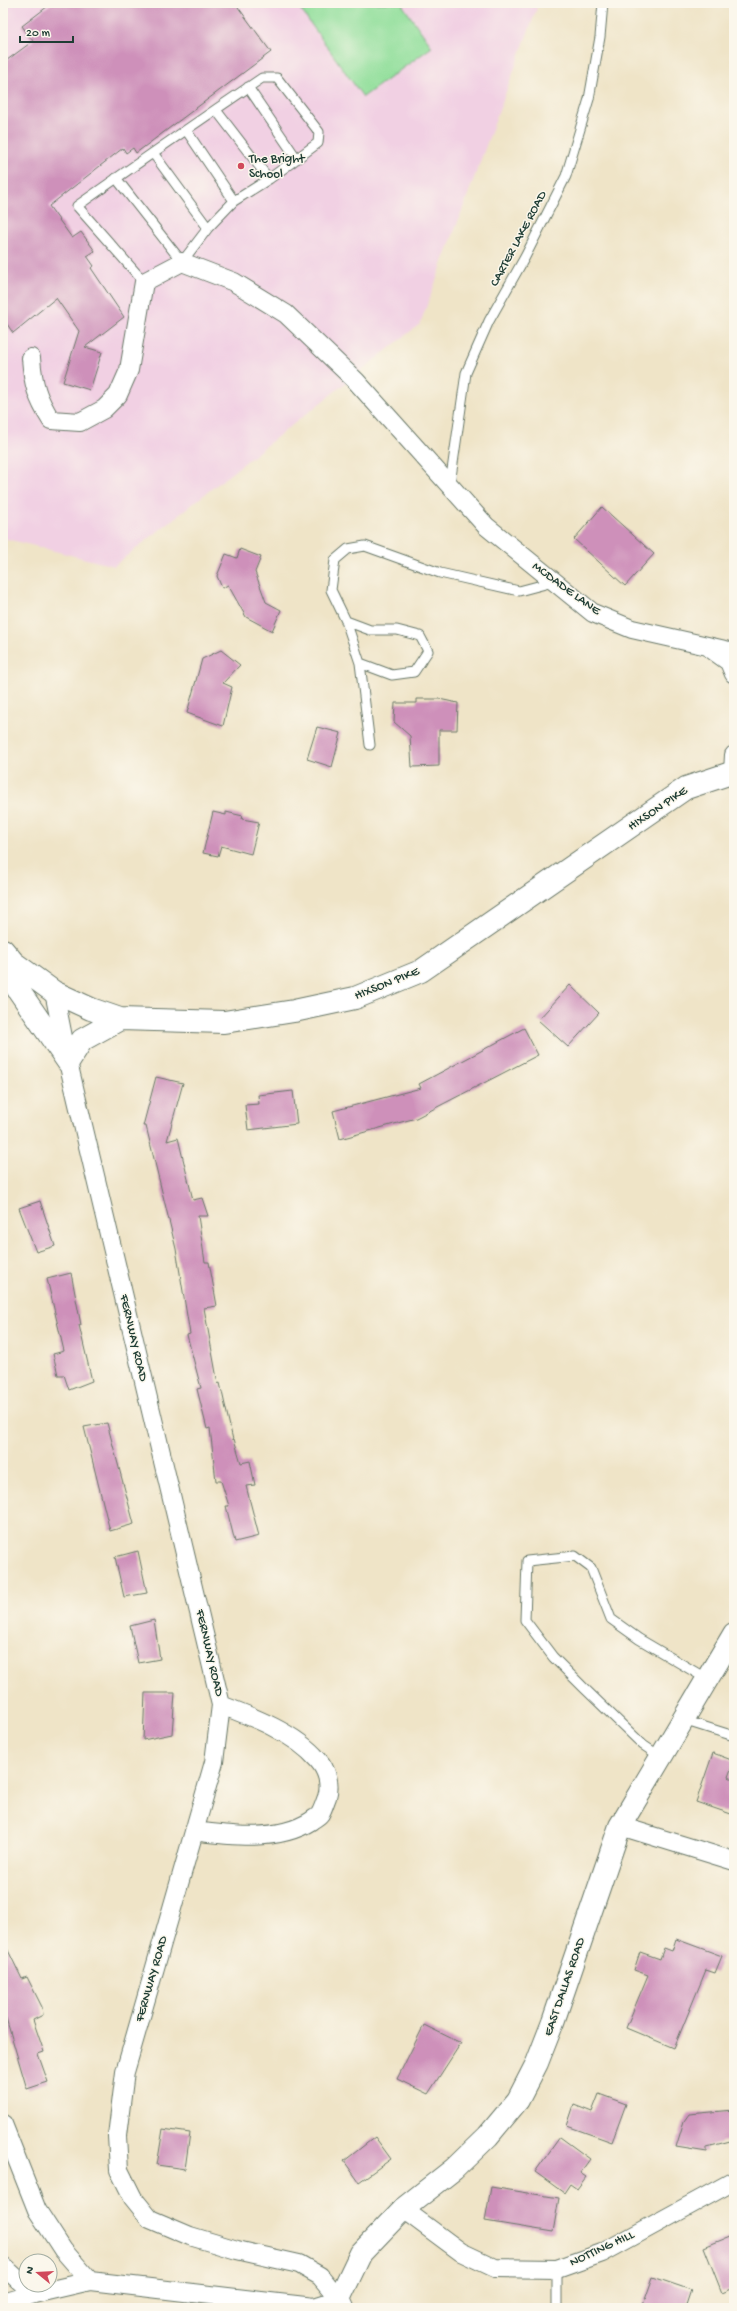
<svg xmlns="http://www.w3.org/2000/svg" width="737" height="2311" font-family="'Gochi Hand',sans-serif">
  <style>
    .built { fill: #f1d0e3 }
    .green { fill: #93df9c; stroke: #598e68 }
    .building { fill: #ce90ba }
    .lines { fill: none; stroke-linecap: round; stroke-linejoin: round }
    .service-casing { stroke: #687767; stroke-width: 11 }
    .minor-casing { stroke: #687767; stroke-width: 20 }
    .tertiary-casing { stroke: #687767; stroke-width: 24 }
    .primary-casing { stroke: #687767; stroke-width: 24 }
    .service { stroke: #fff; stroke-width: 9 }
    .minor { stroke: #fff; stroke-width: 18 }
    .tertiary { stroke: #fff; stroke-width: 22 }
    .primary { stroke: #fff; stroke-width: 22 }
    .poi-dot { fill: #d1495b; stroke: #fbf7ec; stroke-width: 1.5 }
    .labels { text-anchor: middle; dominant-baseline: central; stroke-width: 3; stroke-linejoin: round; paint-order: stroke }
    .poi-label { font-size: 13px; fill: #1f3d34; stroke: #fbf7ec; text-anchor: start }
    .street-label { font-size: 13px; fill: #1f3d34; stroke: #fbf7ec }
  </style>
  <rect width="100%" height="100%" fill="#fbf7ec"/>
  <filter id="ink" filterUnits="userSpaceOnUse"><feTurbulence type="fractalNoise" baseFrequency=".025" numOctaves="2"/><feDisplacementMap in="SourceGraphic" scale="8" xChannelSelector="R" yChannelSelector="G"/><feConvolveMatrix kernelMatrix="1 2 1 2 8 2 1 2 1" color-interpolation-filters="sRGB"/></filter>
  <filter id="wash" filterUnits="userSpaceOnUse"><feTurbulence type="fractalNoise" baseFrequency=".012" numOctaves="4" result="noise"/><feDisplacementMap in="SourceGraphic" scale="16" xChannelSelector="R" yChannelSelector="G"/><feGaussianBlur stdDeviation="0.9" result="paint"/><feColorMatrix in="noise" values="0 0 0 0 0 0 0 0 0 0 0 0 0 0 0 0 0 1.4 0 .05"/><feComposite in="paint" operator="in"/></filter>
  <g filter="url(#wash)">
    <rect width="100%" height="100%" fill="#efe4c7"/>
    <path class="built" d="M3,3H533L537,8L420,324L114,566L3,538Z"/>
    <path class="green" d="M296,3H401L432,47L363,97Z"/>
    <g id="blocks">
      <path class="building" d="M52,3H235L271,52L136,153L133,148L126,153L123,148L49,206L72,238L81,232L95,251L87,256L94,266L91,268L124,317L85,347L102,352L90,390L63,382L79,331L56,298L13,333L3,318V63L33,41L22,26Z
        M602,507L654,554L625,586L574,539Z
        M240,549L261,557L255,572L266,602L281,610L272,631L246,617L228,585L222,588L217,576L226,554L237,558Z
        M221,650L240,665L223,683L232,687L223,726L187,713L202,659Z
        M417,699H439L458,703L457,730H439V766L412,767L410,736L394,722L395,703H417Z
        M317,727L341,733L332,767L307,759Z
        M213,812L226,815V812L243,816L242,819L259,822L251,854L221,846L218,856L203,853Z
        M570,985L599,1013L568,1047L538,1020Z
        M524,1028L538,1055L416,1118L340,1139L333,1111L421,1088L419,1084Z
        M156,1077L183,1083L167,1141L178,1138L193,1200L202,1198L208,1216H198L205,1262H209L217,1306L204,1308L218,1384L220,1383L233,1440L234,1439L241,1463L250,1461L255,1485L246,1486L259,1536L235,1542L226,1506H229L221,1481H216L210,1428L207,1429L197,1389L201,1388L187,1335L190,1334L176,1249L146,1126H143Z
        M293,1091L297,1124L248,1130L245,1105L259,1104L258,1095Z
        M40,1201L55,1246L36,1252L19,1208Z
        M71,1273L81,1325H79L92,1381L69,1390L64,1375H58L53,1354L64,1351L47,1279Z
        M107,1423L134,1524L110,1531L84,1427Z
        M138,1551L147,1593L124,1597L115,1557Z
        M154,1620L160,1659L138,1663L130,1626Z
        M145,1693H175L172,1734L143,1740Z
        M713,1753L734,1761L728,1777L734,1779V1815L696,1802Z
        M676,1939L722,1956L715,1973L706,1970L674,2048L626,2028L648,1975L634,1970L640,1952L660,1959L664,1948L672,1951Z
        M3,1940L22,1979L27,1977L42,2007L43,2015L33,2020L44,2052L38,2054L48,2082L27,2089L6,2018L3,2019Z
        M424,2025L461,2043L428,2094L397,2079Z
        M599,2094L626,2104L612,2142L567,2126L574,2105L592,2112Z
        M734,2110V2140L707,2147V2152L676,2147L684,2121L689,2114Z
        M163,2129L190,2133L185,2169L157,2165Z
        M375,2137L391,2159L359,2182L344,2161Z
        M560,2137L590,2159L580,2173L586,2177L577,2189L570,2184L564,2193L535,2172Z
        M491,2187L559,2198L553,2232L485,2221Z
        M734,2235V2288L722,2293L704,2247Z
        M653,2277L691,2290L685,2308H642Z"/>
    </g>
  </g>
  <g filter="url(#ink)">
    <use href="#blocks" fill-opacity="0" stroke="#687767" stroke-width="1"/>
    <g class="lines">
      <defs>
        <path id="service" d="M248,87L297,159
          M216,110L269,179
          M186,130L234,201
          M153,153L208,228
          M116,178L182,262L208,228L234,201L269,179L318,143L319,132L277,78H262C200,120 138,163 77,206L144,282
          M450,484L466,373L489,321L525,257L566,176L589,99L600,37L603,3
          M346,621L370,630H397L420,636L428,651L414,672L392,675L360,663
          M370,745L360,663L346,621L331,590L335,560L348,549L365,546L440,573L519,591L553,582
          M683,1720L734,1736
          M661,1757L643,1745L583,1687L553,1657L525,1620L527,1561L575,1556L591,1568L611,1619L639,1639L707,1679
          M557,2308V2269"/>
        <path id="minor" d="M31,358C33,384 37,398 51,420L80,422L104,409L118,395L129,370L144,282L182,262L234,282L286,314L356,381L486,526L593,613L632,629L734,652
          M711,649L729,662L734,674
          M733,772L734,755
          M620,1826L734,1861
          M194,1831C231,1836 278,1842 311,1821C313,1819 318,1817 320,1814C323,1809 325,1802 327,1797C331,1784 327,1770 318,1760C295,1733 253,1717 221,1705
          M3,2124L37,2210L63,2250L90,2281
          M403,2209L461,2252L495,2268L557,2269L602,2253L734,2181
          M3,2266L34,2294
          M3,2303L34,2294L90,2281L314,2307L339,2299L320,2276L299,2264L237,2250L190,2236L150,2219L133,2198L119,2170L117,2136L125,2072L214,1762L221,1705L68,1062L54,992"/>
        <path id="tertiary" d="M343,2308L339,2299L361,2253L403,2209L454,2169L488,2136L518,2100L537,2063L553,2022L620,1826L734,1634"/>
        <path id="primary" d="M3,950L14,963L54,992L91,1009L120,1019L224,1022L294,1011L355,998L421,971L686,788L734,772
          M9,957L10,978L68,1062L82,1040L120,1019"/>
      </defs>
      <use href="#service" class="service-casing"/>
      <use href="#minor" class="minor-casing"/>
      <use href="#tertiary" class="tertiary-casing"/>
      <use href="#primary" class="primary-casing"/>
      <use href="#service" class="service"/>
      <use href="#minor" class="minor"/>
      <use href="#tertiary" class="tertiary"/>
      <use href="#primary" class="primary"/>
    </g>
  </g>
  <circle class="poi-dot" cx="241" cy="166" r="4"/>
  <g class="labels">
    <g class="poi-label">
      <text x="249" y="159">The Bright<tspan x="249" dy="15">School</tspan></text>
    </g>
    <g class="street-label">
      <text transform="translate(519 239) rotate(-62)">CARTER LAKE ROAD</text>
      <text transform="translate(566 589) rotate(36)">MCDADE LANE</text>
      <text transform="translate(658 809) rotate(-34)">HIXSON PIKE</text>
      <text transform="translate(387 984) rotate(-22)">HIXSON PIKE</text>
      <text transform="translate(133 1338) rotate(77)">FERNWAY ROAD</text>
      <text transform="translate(209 1653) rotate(77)">FERNWAY ROAD</text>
      <text transform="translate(152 1979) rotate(-74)">FERNWAY ROAD</text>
      <text transform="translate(565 1987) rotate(-71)">EAST DALLAS ROAD</text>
      <text transform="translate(602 2249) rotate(-25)">NOTTING HILL</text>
    </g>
  </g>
  <rect width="737" height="2311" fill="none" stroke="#fbf7ec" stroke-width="16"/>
  <g transform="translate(38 2273) rotate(288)"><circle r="19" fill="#fbf7ec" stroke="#a3ada2"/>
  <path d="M0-3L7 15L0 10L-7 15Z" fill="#d1495b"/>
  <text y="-6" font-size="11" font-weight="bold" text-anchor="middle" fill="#1f3d34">N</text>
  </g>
  <path d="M20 36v6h53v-6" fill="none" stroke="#1f3d34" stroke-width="2"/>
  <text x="26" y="36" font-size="12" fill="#1f3d34" stroke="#fbf7ec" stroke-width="3" paint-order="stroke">20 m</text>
</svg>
